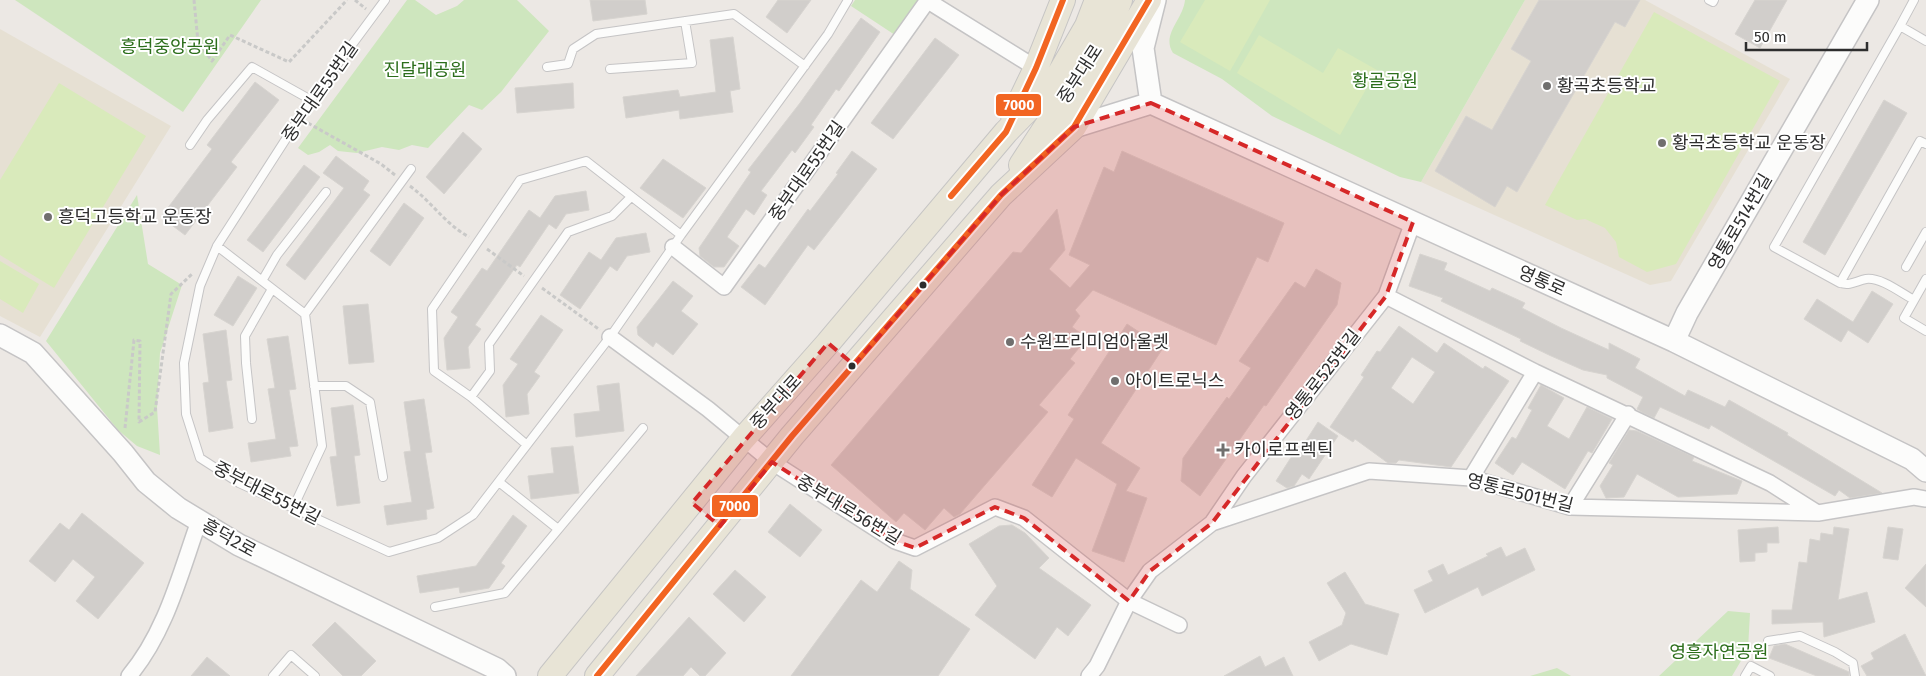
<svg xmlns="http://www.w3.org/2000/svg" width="1926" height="676" font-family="'Fira Sans','Noto Sans KR',sans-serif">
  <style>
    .education { fill: #e6e0d3 }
    .green { fill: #cee6be }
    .pitch { fill: #d9eabb }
    .building { fill: #d1cecb; stroke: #d7d4d0; fill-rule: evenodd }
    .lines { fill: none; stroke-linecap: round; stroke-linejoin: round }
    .lane-casing { stroke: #c5c4c5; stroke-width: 10 }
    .street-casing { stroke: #c5c4c5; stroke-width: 18 }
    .secondary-casing { stroke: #c5c4c5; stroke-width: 24 }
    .primary-casing { stroke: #c6c5c4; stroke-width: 26 }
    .path { stroke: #c9c9c8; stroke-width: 3; stroke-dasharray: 4 2.5; stroke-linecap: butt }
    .lane { stroke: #fcfcfb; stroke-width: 8 }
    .street { stroke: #fcfcfb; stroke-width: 15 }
    .secondary { stroke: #fcfcfb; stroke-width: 21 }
    .primary { stroke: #e8e4d6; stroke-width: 24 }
    .bus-1-casing { stroke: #fff; stroke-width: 10 }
    .bus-1 { stroke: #f26522; stroke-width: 6 }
    .marked { fill: #d62828; fill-opacity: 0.2; stroke: #d62828; stroke-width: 4; stroke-dasharray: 10 6; stroke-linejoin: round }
    .poi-dot { fill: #706f6e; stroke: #fff; stroke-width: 2 }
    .bus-dot { fill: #2e2e2e; stroke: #fff; stroke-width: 2 }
    .labels { text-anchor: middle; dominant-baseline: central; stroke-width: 4; stroke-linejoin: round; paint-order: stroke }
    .park-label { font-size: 18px; fill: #2c6e1b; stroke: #fff }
    .street-label { font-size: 18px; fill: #2e2e2e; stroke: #fff }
    .poi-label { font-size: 18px; fill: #2e2e2e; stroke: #fff; text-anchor: start }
    .line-badge { stroke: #fff; stroke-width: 2 }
    .badge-label { font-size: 14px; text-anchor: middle; font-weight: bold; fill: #fff }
  </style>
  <rect width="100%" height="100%" fill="#ece8e4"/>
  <path class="education" d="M1525,0H1645L1790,79L1671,281L1650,285L1421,182Z
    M0,29L171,126L40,337L0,316Z"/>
  <path class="green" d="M15,0H261L183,112Z
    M407,0H415L436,15L457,6L464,0H517L549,31L501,92L482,110L469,105L428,148L412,145L399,150L382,147L357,153L338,151L330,145L319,152L308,155L298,148Z
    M855,0H922L895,35L851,6Z
    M1185,0H1525L1421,182L1400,177L1272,116L1222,79L1173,53C1161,34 1183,20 1185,0Z
    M137,195L148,264L182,285L160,353L157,407L160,455L137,446L118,430L46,341Z
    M1728,611L1750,613L1748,649L1732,676H1659Z
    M1557,668L1571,676H1530Z"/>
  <path class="pitch" d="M1205,0H1270L1230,71L1180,42Z
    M1654,12L1780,81L1676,264L1647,272L1619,257L1616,242L1605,228L1585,219L1577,220L1545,205Z
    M1259,35L1323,73L1338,48L1377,70L1340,135L1237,73Z
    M59,83L146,136L54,288L0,255V180Z
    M0,261L39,284L23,313L0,299Z"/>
  <path class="building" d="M590,0H645L647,14L593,21Z
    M778,0H811L787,33L766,17Z
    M1539,0H1640L1625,27L1615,22L1517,192L1507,186L1495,207L1435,171L1466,116L1492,130L1531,61L1511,49Z
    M1755,0H1787L1760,48L1735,34Z
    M861,18L880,32L839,91L836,89L811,125L814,127L795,153L792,150L761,191L767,195L754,215L746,209L727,237L739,246L724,267H714L700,256L699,248L751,172L748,170L800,103Z
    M733,37L740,89L730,91L733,112L680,119L679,110L626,118L623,97L678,90L680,97L716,92L710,40Z
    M935,38L959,55L893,139L871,123Z
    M255,82L279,100L231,162L237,167L185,235L161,217L212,149L207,145Z
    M573,83L574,108L517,113L515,88Z
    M1884,100L1907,113L1825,255L1803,242Z
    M463,132L482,149L444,194L426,177Z
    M852,151L877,169L814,250L808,245L765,305L741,287L759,264L765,268L808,209L810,211L838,174L836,173Z
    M1122,151L1284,223L1268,262L1257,257L1216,345L1093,290L1075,310L1080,316L1072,327L1087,338L1070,359L1075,363L1039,405L1048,412L960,514L954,517L944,508L925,530L904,513L896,522L831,465L1013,252L1021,253L1057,209L1065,250L1049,269L1070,288L1090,265L1069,255L1104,167L1114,172Z
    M336,156L369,181L363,190L370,195L305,280L286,265L344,188L323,173Z
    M663,159L706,188L683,218L640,188Z
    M304,165L320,177L263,252L247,240Z
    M586,191L589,210L566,214L556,229L549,224L520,267L517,265L475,325L481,329L468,347L470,368L447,370L444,338L458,317L451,312L482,268L487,271L529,210L540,218L555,196Z
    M404,203L424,218L390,266L370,251Z
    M646,233L650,252L627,256L617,271L610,266L580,309L560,295L589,252L601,260L616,238Z
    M1420,254L1447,263L1444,270L1490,291L1492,288L1525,303L1522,308L1561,328L1609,350V343L1640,359L1635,368L1685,396L1688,390L1725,407L1729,400L1788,433L1787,435L1882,493L1850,498L1839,490L1835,496L1711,425L1709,429L1660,407L1654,418L1643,413L1637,409L1643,397L1607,378V375L1583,370L1549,355L1520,341L1521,339L1441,301L1443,298L1409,286Z
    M1316,269L1341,283L1337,305L1266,406L1264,405L1200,496L1181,481L1183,458L1227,397L1229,399L1251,368L1239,361L1295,282L1305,288Z
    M238,276L257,288L233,326L214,315Z
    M673,281L693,296L681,311L698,324L673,355L656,342L653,347L638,335L637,327Z
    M1872,291L1893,304L1868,343L1848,330L1841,342L1804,319L1817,299L1853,322Z
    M368,304L374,362L349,364L343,306Z
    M541,315L563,330L534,372L540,376L527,394L529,414L506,417L503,385L518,364L510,359Z
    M1127,324L1163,348L1101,443L1140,468L1126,491L1147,498L1124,562L1092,551L1117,484L1076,458L1052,497L1032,485L1074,419L1068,415Z
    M1399,326L1437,353L1444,343L1483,369L1485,366L1509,381L1451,467L1399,460L1396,463H1388L1355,439L1353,442L1330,427L1364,377L1361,375L1377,351L1380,352ZM1412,357L1435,372L1413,404L1391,388Z
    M226,330L232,380L226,381L233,428L209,432L203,383L209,382L203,334Z
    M288,336L296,389L289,390L298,446L289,447L291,456L251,462L248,443L276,439L268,389L275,388L267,339Z
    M619,383L624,431L576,437L574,414L600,411L597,386Z
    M1541,385L1564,398L1547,426L1569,439L1587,407L1612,419L1592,453L1588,451L1565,489L1522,462L1513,475L1495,463L1512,437L1516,439L1532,410L1528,408Z
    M424,399L432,452L425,453L434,508L426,510L427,519L387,525L384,506L412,502L404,452L411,451L404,402Z
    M353,405L360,455L354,456L360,503L337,506L330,457L337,456L331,408Z
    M1318,422L1338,436L1309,479L1302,474L1294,486L1287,488L1276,481L1297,448L1300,450Z
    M1629,430L1637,431L1694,457L1692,461L1742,481L1737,494L1678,497L1637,474L1624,497L1606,498L1600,486L1613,465L1609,463Z
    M573,446L579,493L531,499L528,476L554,473L551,448Z
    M790,504L822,530L800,557L768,532Z
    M82,513L144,563L98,619L76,601L95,577L73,559L55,582L29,561L60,523L69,530Z
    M513,515L527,526L501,563L505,566L489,588L460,593L459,587L420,593L417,576L476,566Z
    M1012,525L1025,533L1049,558L1039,568L1091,605L1068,636L1057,627L1035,659L975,615L997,586L969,544L999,526Z
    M1778,527L1779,543H1767V552L1755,553V561L1740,562L1738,530Z
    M1834,527L1849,529L1838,600L1867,592L1875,622L1824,637L1823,622L1772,624V610H1792L1799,562L1807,563L1810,539L1820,541L1821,533L1833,535Z
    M1888,527L1903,529L1898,560L1883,558Z
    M1501,547L1506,557L1525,548L1535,570L1482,596L1478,587L1425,613L1414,590L1433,581L1428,571L1443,564L1448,575L1488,556L1486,554Z
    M899,561L912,570L910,589L970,629L938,676H791L861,580L877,592Z
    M1926,564V607L1905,588Z
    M735,570L766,597L744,622L713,594Z
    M1345,572L1365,604L1399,614L1387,655L1351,644L1319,661L1309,642L1342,625L1346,613L1327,583Z
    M689,617L726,653L705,676H700L691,667L683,676H636Z
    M335,622L376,661L361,676H343L312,645Z
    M1905,634L1926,676H1867L1861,666L1874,659L1871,653Z
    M1785,644L1849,672V676H1817L1769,658L1774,646Z
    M1260,656L1265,667L1284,657L1293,676H1224Z
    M207,657L230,676H191Z"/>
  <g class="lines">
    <defs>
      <path id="lane" d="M385,0L311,100L217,246L200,286L184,363L186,414L200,458L239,483L389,552L438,538L473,515L610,337L681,235L828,34L848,0
        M1709,0L1713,2L1714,0
        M1900,26L1914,0
        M547,67L568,64L573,49L596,34L734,14L805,66
        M610,69L692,63L685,21
        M190,145L207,120L252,67L311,100
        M217,246L305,314L322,446L293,508
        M1906,267L1926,232
        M1926,279L1904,318L1926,331
        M262,281L277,255L326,192
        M1840,283L1920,141L1926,144
        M1914,300C1901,293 1881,277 1866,279C1856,281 1851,286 1840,283L1774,247L1900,26L1926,41
        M305,314L411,169
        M314,386H346L370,402L383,477
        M471,397L490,371L489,344L568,232L612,216L631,197
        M252,419L246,363L245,336L272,289
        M527,445L471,397L434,371L432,309L520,180L586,161L681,235
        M499,482L558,529
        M435,607L505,593L643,428
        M1768,641L1800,636L1835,652L1853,663L1855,676
        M273,676L291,655L315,676
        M1745,676L1751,666L1770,676"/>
      <path id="street" d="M928,1L1036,68
        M673,247L724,287L928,0
        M1386,296L1535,372L1770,483L1816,512
        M610,337L708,409L772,462L895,541L915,548L995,507L1024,518L1129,601L1179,625
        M1471,478L1535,372
        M1570,507L1628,414
        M1212,523L1369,471L1471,478L1570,507L1818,513L1914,497L1926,499
        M129,676C166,632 180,574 199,521
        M1089,676L1097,666L1129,601L1150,571L1212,523L1244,476L1386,296L1413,222"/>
      <path id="secondary" d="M1151,103L1143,48L1155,0
        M1074,127L1151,103L1674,341L1912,459L1926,471
        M0,335L33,353L123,453L146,482L178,508L239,545L497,669L505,676
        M1674,341L1687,313L1868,0"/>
      <path id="primary" d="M1013,116L1036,68L1063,0
        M1021,165L1106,35L1120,0
        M550,676L743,439L828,343L1006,132L1054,83L1087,26L1097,0
        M597,676L792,436L1001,195L1074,127L1149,0"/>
    </defs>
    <use href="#lane" class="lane-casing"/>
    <use href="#street" class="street-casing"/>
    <use href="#secondary" class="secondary-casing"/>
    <use href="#primary" class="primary-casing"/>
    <path class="path" d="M194,0L198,42L212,61L230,35L289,62L347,0
      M355,0L366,9
      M308,123L381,164L395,175
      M410,186C433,203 444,223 469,237
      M487,249L524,276
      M542,288L600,330
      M125,428L134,340L140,341L139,422L155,412L171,294L192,274"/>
    <use href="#lane" class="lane"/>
    <use href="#street" class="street"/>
    <use href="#secondary" class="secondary"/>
    <use href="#primary" class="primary"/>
    <defs>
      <path id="bus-1" d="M951,196L1006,132L1036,68L1063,0
        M597,676L792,436L1001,195L1074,127L1149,0"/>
    </defs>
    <use href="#bus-1" class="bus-1-casing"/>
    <use href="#bus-1" class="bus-1"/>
  </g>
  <path class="marked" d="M1151,103L1413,222L1386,296L1212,523L1150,571L1129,601L1024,518L995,507L915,548L895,541L772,462L720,526L692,503L828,343L854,365L1001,195L1074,127Z"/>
  <g class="poi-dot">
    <circle cx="1547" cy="86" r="5"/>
    <circle cx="1662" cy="143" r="5"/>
    <circle cx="48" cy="217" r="5"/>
    <circle cx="1010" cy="342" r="5"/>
    <circle cx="1115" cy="381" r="5"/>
    <path d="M1220.5 442.5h5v5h5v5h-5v5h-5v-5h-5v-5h5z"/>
  </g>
  <g class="bus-dot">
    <circle cx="923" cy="285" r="4.5"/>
    <circle cx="852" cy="366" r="4.5"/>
  </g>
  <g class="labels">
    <g class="park-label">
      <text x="170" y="47">흥덕중앙공원</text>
      <text x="425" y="70">진달래공원</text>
      <text x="1385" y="81">황골공원</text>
      <text x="1719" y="652">영흥자연공원</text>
    </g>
    <g class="street-label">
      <text transform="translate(1080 74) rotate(-57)">중부대로</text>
      <text transform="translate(320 92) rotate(-55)">중부대로55번길</text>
      <text transform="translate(807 171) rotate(-55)">중부대로55번길</text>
      <text transform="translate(1740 222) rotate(-60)">영통로514번길</text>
      <text transform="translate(1542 281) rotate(24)">영통로</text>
      <text transform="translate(1323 375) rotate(-52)">영통로525번길</text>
      <text transform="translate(776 402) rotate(-48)">중부대로</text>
      <text transform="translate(267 493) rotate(27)">중부대로55번길</text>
      <text transform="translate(1520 493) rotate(14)">영통로501번길</text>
      <text transform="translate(849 510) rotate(31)">중부대로56번길</text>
      <text transform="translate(229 538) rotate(29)">흥덕2로</text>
    </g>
    <g class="poi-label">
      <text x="1557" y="86">황곡초등학교</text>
      <text x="1672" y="143">황곡초등학교 운동장</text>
      <text x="58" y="217">흥덕고등학교 운동장</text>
      <text x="1020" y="342">수원프리미엄아울렛</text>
      <text x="1125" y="381">아이트로닉스</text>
      <text x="1234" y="450">카이로프렉틱</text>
    </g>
  </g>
  <g class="line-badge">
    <rect x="995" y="93" width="47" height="24" rx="5" fill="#f26522"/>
    <rect x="711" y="494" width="48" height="24" rx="5" fill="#f26522"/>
  </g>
  <g class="badge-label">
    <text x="1019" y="110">7000</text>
    <text x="735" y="511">7000</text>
  </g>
  <path d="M1746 42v8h121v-8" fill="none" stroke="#2e2e2e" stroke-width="2.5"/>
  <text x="1754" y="42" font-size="15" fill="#2e2e2e" stroke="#ffffff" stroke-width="4" paint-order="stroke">50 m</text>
</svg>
